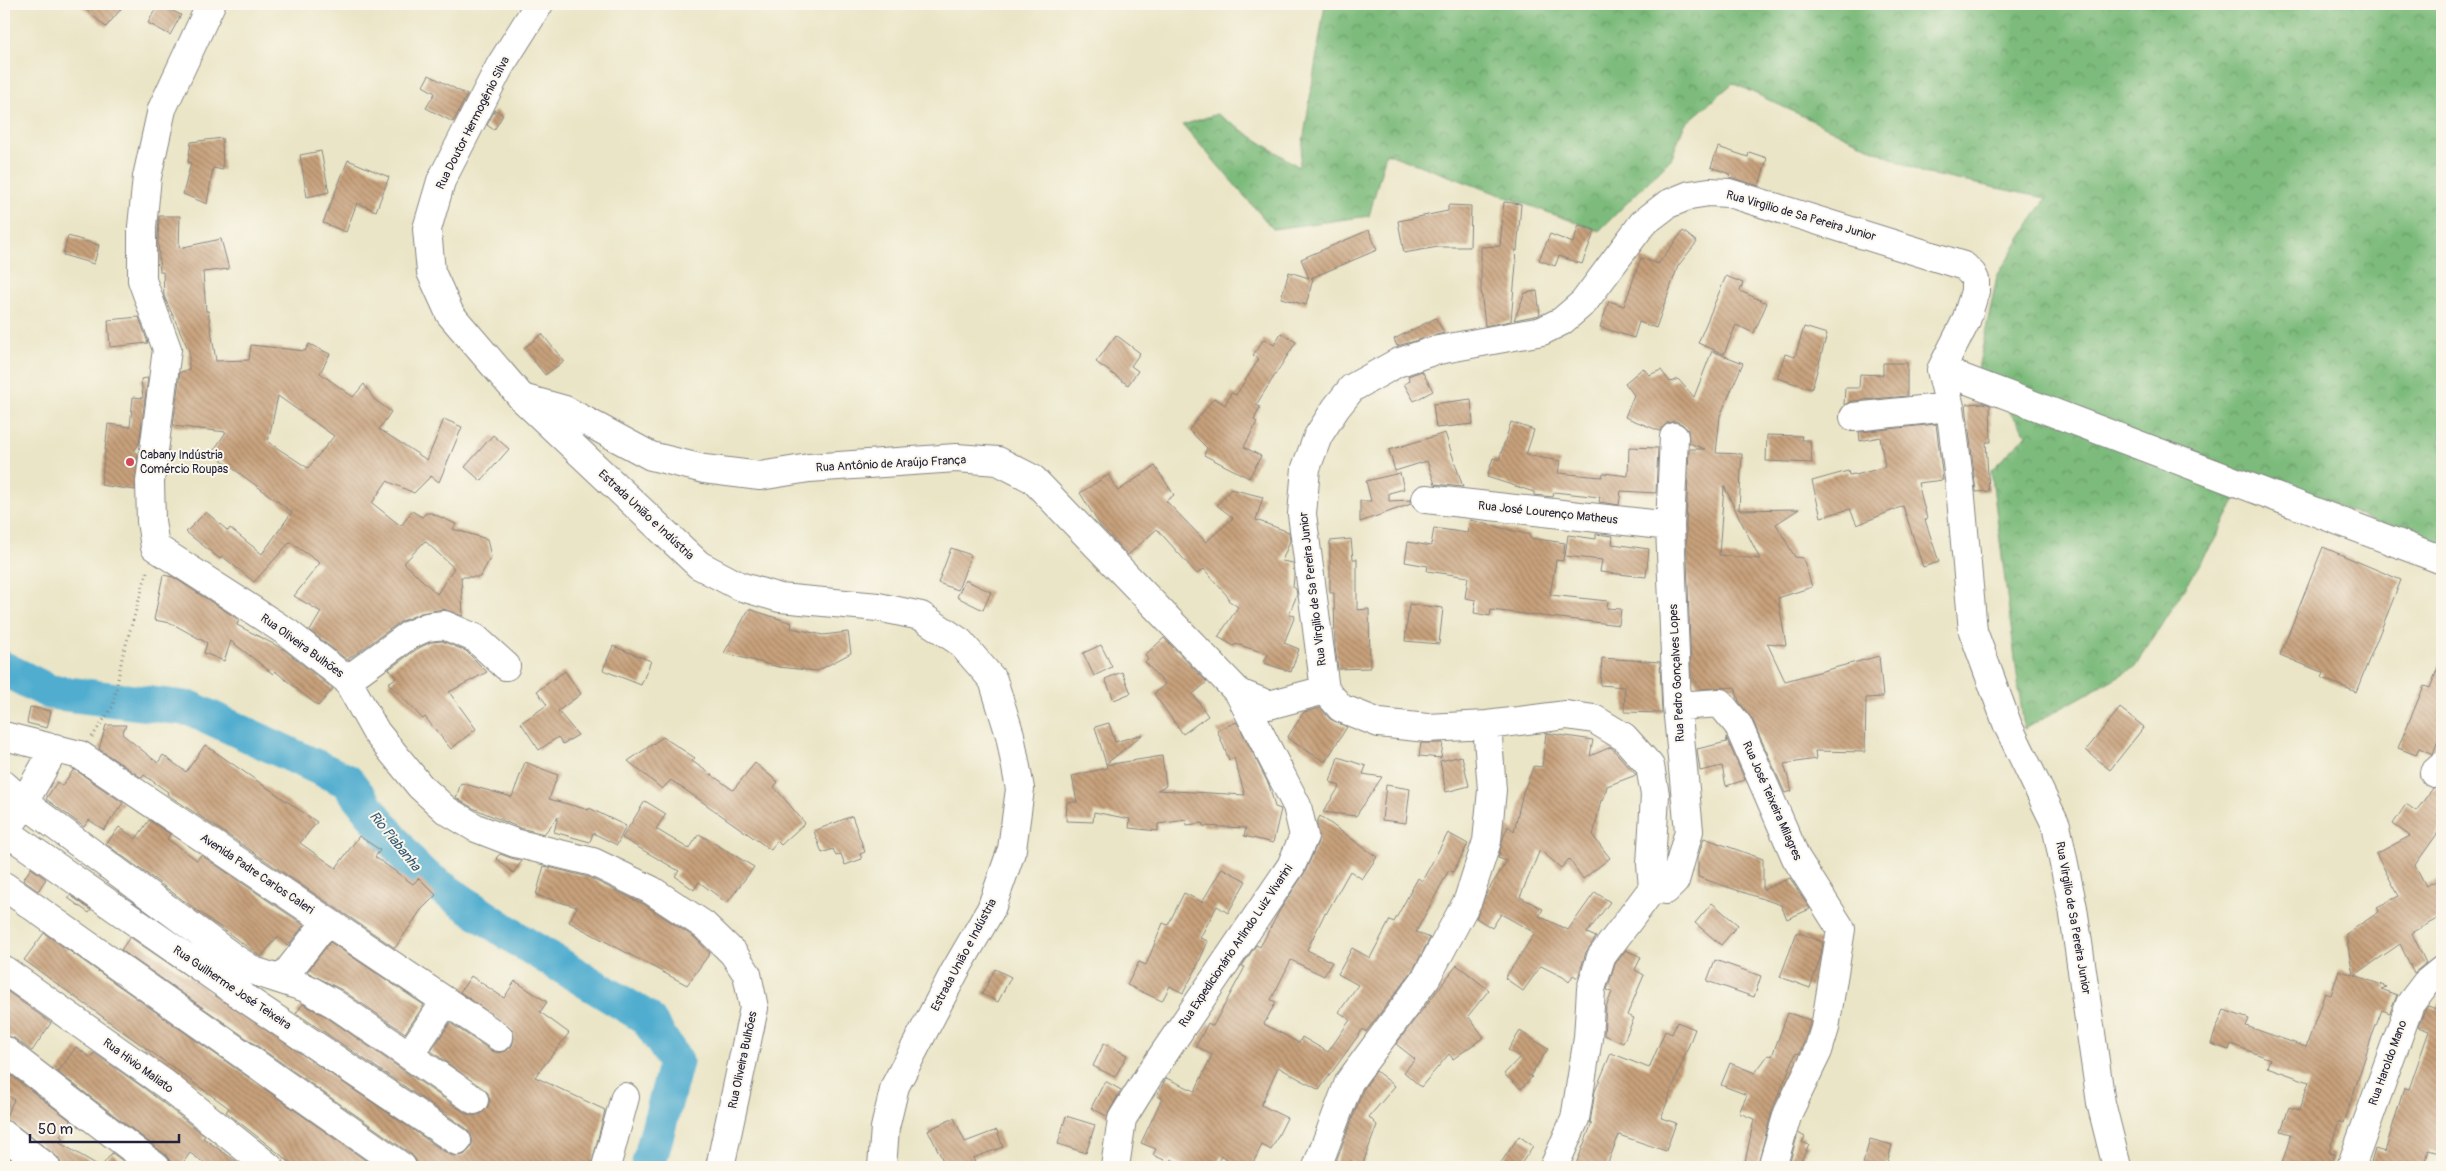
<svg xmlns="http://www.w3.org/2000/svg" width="2446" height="1171" font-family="Pangolin,sans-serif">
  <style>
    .forest { fill: url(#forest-crowns); stroke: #506e5b }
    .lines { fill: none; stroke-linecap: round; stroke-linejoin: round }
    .river { stroke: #51adcf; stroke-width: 35 }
    .building { fill: url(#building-back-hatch); fill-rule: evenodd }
    .minor-casing { stroke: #868480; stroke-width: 30 }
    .major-casing { stroke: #868480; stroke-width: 30 }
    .path { stroke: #868480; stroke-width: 3; stroke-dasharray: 1 4; stroke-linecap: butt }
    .minor { stroke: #fff; stroke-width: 28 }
    .major { stroke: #fff; stroke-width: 28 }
    .poi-dot { fill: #d1495b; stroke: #fbf7ec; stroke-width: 2 }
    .labels { text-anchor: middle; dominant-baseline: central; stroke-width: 4; stroke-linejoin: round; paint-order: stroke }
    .street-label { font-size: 12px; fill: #22223b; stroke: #fbf7ec }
    .poi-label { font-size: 12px; fill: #22223b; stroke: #fbf7ec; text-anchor: start }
    .water-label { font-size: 14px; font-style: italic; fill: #355a76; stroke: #fbf7ec }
  </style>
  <defs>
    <pattern id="forest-crowns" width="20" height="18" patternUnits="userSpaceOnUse" patternTransform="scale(1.25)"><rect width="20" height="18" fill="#7dbb7b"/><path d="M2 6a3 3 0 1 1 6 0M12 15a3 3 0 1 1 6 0" fill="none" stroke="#669866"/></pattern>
    <pattern id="building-back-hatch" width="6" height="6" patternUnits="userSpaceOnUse" patternTransform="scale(1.25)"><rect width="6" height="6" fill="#c8a17b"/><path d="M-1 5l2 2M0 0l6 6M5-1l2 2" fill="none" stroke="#a28366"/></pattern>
  </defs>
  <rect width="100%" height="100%" fill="#fbf7ec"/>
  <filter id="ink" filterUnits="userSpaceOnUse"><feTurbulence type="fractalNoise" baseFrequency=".02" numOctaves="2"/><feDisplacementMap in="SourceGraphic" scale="10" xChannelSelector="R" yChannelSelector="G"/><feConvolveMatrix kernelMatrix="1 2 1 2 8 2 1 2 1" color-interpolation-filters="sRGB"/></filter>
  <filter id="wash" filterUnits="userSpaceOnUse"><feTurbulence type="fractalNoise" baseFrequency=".0096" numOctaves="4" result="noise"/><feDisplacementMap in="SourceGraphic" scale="20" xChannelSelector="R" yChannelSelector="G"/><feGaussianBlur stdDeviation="1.12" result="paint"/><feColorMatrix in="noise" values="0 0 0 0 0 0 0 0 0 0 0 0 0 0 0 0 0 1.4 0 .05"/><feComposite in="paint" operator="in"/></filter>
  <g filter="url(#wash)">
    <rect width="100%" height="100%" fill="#eae5c6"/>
    <path class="forest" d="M1325,4H2442V549L2251,471L2214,541L2135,667L2024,729L1991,470L2027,435L1978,369L1997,276L2046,198L1923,173L1733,83L1684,125L1671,159L1599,231L1386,153L1369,216L1273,229L1183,125L1217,114L1299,167Z"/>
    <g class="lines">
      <path class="river" d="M4,669L50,692L192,709L347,781L417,871L522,942L647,1018L676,1062L648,1167"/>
    </g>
    <g id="blocks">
      <path class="building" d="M79,4H125L106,27Z
        M158,4L181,15L170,35L148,23Z
        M429,75L467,95L453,122L426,108L435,93L423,86Z
        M495,110L503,115L494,130L487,125Z
        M222,138L223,170L213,168L207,204L183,194L191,163L188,162L191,142Z
        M1718,147L1748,157L1749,152L1767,158L1759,186L1729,177L1730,174L1711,167Z
        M321,151L329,192L307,197L300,155Z
        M348,160L389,177L376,211L357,203L346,232L323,223Z
        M1504,202L1521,204L1517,251L1515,250L1516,264L1511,321L1485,326L1481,290V247L1500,246Z
        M1448,205L1471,206L1470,247H1438L1404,253L1398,221L1448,211Z
        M159,216H180L179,248L221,239L229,269L203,272L206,311H208L216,361L249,360L251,345L305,351L309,344L330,354L320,373L353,397L364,384L374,399L391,412L379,429L427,460L444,419L462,427L439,482L431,476L414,493L387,481L372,503L401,526L412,511L422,517L426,513H431L456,524L453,529L487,539L491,557L480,577H461L463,616L443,609L421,613L400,622L347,660L310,631L321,612L294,596L320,563L290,542L254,582L222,556L220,559L186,532L206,512L228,531L230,528L262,554L292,512L212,453L226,432L173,426L180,372L189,370V351L164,296L163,272H160L158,242ZM278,396L334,436L308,468L268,442ZM425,541L454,568L437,594L404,563Z
        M1579,225L1595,230L1582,264L1559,256L1555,266L1539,260L1550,234L1573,243Z
        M1369,230L1377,250L1311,278L1313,279L1306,305L1281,298L1289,272L1309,278L1301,259Z
        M1683,231L1697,242L1678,266L1656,328L1639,322L1634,338L1600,327L1609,301L1624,306L1641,258L1658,264Z
        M68,236L99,245L94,264L63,255Z
        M1726,276L1743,283L1740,291L1767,303L1754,333L1736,325L1724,354L1698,343Z
        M1537,291L1540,315L1514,320L1525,293Z
        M139,317L148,343L110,347L108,320Z
        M1436,318L1444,333L1397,346L1394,339Z
        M1804,327L1827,334L1812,389L1777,378L1785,354L1795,357Z
        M1281,333L1296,342L1256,405L1260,407L1254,420L1257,422L1244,447L1261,456L1249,478L1204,455L1207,448L1189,430L1214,398L1225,405L1231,393L1236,395L1259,359L1253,355L1264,339L1274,345Z
        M542,334L564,361L545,375L524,348Z
        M1116,335L1140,353L1131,366L1138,371L1128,385L1096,362Z
        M1712,351L1743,363L1720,416L1716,453L1742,454L1739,510L1799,509L1776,524L1795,557L1803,558L1812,587L1778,598L1786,645L1767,643L1785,681L1879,656L1883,697L1866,698L1865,752L1815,751L1816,759L1784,764L1792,791L1785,793L1752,719L1739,702L1735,687L1702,689L1691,675L1686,526L1689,449H1705L1689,443L1688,430L1682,424L1675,421L1667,423L1660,431L1625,417L1634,395L1625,383L1643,368L1649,375L1661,370L1670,382L1678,379L1694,397ZM1724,486L1738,515L1760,559L1719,555Z
        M1883,363H1907V396L1852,401L1844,405L1845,388H1859L1860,374L1883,375Z
        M1422,371L1433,391L1414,401L1404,384L1410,381L1408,376Z
        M148,378L139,444L134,451L138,454L135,490L101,485L108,424L130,427L133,397L143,398L141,379Z
        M1471,399L1473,424L1436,428L1433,404Z
        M1984,403L1990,405L1991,442H1986L1989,491L1976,492L1966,404Z
        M1511,422L1534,430L1526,455L1560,461L1558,473L1602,477L1603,473L1628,476L1629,447L1658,448L1656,493L1621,491L1619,505L1599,502L1600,497L1554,492L1553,497L1534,495V492L1487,477L1493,458L1499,460Z
        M1936,424L1943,480L1918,483L1927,519L1925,520L1939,562L1923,567L1903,506L1857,525L1850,509L1821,517L1812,481L1848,471L1849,475L1855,474L1856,475L1885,467L1880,437L1860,441L1859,432Z
        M1445,433L1463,487L1435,484L1427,461L1395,471L1389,450Z
        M493,435L509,449L481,481L465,467Z
        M1767,435L1802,436L1801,440H1810L1812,463L1766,461Z
        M1155,466L1174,495L1166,501L1206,542L1233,518L1217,505L1231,489L1263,497L1256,520L1289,532L1290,541L1282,561L1293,563L1294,577L1293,587L1296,589L1297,595L1289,614L1295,616L1284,643L1299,649L1291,672L1264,663L1268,654L1236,644L1234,646L1218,637L1238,607L1228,600L1229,598L1204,569L1197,574L1157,529L1128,555L1101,527L1080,493L1108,475L1118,491Z
        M1400,473L1404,489L1389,493V501L1411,500V504L1360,522V501H1371L1366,481Z
        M1470,520L1530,535V538L1565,543L1563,561L1556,560L1550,595L1608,601L1607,608L1621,609L1619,625L1491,610L1490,616L1474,613L1476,600L1465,598L1468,577L1427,571L1428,566L1405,562L1408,542L1431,546L1434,528L1467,533Z
        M1596,534L1613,536L1612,544L1649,549L1646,577L1600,572L1602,560L1565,556L1568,535L1596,539Z
        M1351,539L1353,559H1357V610L1369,609L1370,668L1338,669L1335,647L1334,593H1330V541Z
        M2323,547L2401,580L2356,692L2322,678L2324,673L2280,655Z
        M951,548L971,555L958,590L938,583Z
        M163,575L173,577L239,620L237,625L283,649L333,689L318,706L275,671L273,674L231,641L224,661L204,653L207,643L171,623L154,620Z
        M965,580L991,592L983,610L957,597Z
        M1409,604L1443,608L1439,644L1405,641Z
        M749,609L792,623L791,628L823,635L848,632L851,653L817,671L779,667L724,653Z
        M1164,638L1207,682L1193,694L1208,716L1183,734L1154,694L1165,684L1145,662L1148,660L1145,655Z
        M442,641L466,651L487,672L449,692L476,729L451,749L425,717L423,719L388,683L396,678L389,669L417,649L431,642Z
        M1101,645L1112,667L1094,676L1083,653Z
        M613,646L651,661L641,685L603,670Z
        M1602,658L1660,662L1662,713L1624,712L1625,687L1600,685Z
        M2441,659L2442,730L2433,754L2419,748L2416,755L2398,748L2424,686L2430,688Z
        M565,671L581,694L558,711L578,735L563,744L558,737L539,750L521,723L547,705L537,691Z
        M1122,672L1131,693L1114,700L1105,679Z
        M30,707L51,711L47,728L27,723Z
        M1320,708L1330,719L1347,727L1325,762L1287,738L1304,712Z
        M2120,708L2144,727L2110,770L2086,750Z
        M1237,722L1269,785L1275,807L1281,809L1273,843L1244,836L1246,828L1203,826V823L1187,825L1186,820L1158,824V831L1129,828L1130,819L1094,812L1093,822L1066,821L1067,802H1077L1072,776L1107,768L1106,765L1162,756L1166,786L1157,790L1245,795L1234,758L1229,760L1217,730Z
        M1109,723L1115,742L1143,734L1106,764L1095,727Z
        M106,725H126L122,734L158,763L163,755L186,772L205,745L317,822L300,843L336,868L359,836L380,850L375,857L413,884L419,878L436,895L421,910L395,948L167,794L168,792L144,775L142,778L99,749Z
        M1546,733L1593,740L1590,756L1611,747L1636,775L1607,786L1603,801L1601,800L1593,836L1610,858L1583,879L1569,859L1561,868L1540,850L1520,897L1543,909L1539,916L1568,930L1595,892L1610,902L1587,933L1596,937L1586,952L1578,978L1573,975L1569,982L1563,977L1541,966L1523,991L1505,978L1535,933L1501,914L1492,928L1476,918L1487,892L1507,861L1498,858L1503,838L1508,826L1514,831L1523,792L1534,766L1542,767Z
        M663,737L695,758L692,761L733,790L755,763L778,782L774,787L805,823L781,845L777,841L771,850L671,780L662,789L628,761Z
        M1726,737L1745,780L1726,786L1722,766L1700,771L1697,749L1727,742Z
        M1421,743H1443L1441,758L1419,756Z
        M1462,756L1469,786L1446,792L1440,761Z
        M1338,757L1366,766L1363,774L1382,777L1356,816L1323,812L1340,786L1330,782Z
        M525,762L558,775L549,799L589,810V808L626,826L617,845L593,833L590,842L554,832L558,817L544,834L520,828L473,808L456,798L461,783L512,797Z
        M74,769L123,803L104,830L89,820L84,827L46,799L57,782L62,786Z
        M1386,785L1410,789L1406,823L1382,820Z
        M2442,786V827L2415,865L2426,886L2442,878V916L2412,933L2426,963L2414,973L2400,944L2355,975L2387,987L2381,989L2397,995L2390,1013L2382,1010L2372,1036L2344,1123L2339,1121L2329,1152L2335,1154L2331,1167H2281L2291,1134L2281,1131L2289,1107L2299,1110L2309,1082L2267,1067L2270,1059L2231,1044L2229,1050L2211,1044L2216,1029L2224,1010L2249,1019L2246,1026L2306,1047L2325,993L2331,995L2339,970L2353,975L2346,934L2379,912L2377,907L2399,896L2376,854L2410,836L2393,824L2406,804L2416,811L2433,788Z
        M645,801L666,814L656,829L689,849L699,834L754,867L727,903L699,882L694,890L675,876L679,871L622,838Z
        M852,816L865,852L860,854L862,859L845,865L841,854L836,856L833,849L822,853L814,831Z
        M1320,816L1377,857L1362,879L1350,871L1326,914L1325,913L1307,950L1332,962L1324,976L1291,960L1271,1000L1276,1002L1264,1024L1299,1043L1302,1037L1328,1052L1350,1020L1339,1012L1358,985L1338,974L1352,948L1370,958L1390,920L1394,922L1418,878L1422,881L1448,833L1468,844L1453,872L1449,870L1416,932L1430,938L1413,970L1366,1032L1363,1029L1319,1090L1278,1067L1261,1105L1287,1118L1271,1150L1262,1145L1251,1167H1244L1221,1156L1215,1167H1186L1171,1159L1169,1162L1153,1155L1156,1149L1141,1143L1162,1098L1157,1096L1166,1078L1195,1091L1212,1055L1196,1046L1208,1023L1213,1026L1245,967L1242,966L1256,945L1260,947L1280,910L1305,872L1318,842L1317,822Z
        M149,820L170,834L167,839L197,860L201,855L304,925L288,946L277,937L261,957L106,844L119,827L136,839Z
        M1704,838L1763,859V890L1790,878L1810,909L1787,919L1781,905L1698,877V857Z
        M500,854L511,858L522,861L513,873L496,858Z
        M544,866L588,877L643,904L694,937L710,953L687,985L569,922L577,907L536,895Z
        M31,868L46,879L38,891L23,880Z
        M1222,868L1246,881L1228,913L1217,906L1200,938L1208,941L1195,971L1183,993L1170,986L1162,1001L1127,985L1139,962L1146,965L1163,923L1168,925L1184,893L1202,902Z
        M70,895L91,910L89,913L68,898Z
        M1712,903L1738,925L1721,945L1695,923Z
        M1797,932L1823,942L1820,959L1810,988L1780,977Z
        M44,933L375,1167H296L226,1112L229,1108L24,960Z
        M130,937L448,1154L455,1156L464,1155L470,1149L473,1142L471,1135L466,1128L296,1013L303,1004L325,1016L465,1113L473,1116L481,1114L487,1108L490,1101L488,1093L431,1051L450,1023L490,1050L498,1053L506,1051L512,1046L514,1039L513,1030L460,992L471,976L504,998L515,981L547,1002L540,1012L569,1033L535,1077L605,1110L591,1167H417L416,1160L411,1154L121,950Z
        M330,942L424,1005L405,1033L342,990L307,972Z
        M1626,950L1641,957L1635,970L1644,975L1627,1015L1634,1018L1623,1043L1604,1035L1606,1007L1612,992L1607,990L1615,964Z
        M1715,960L1761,976L1754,997L1707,981Z
        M1457,965L1489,990L1468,1016L1484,1037L1453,1059L1449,1054L1421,1087L1404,1072L1415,1059L1396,1044Z
        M995,969L1011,977L998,1002L982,994Z
        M4,989L51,1023L32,1051L14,1038L4,1035Z
        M2440,999H2442V1154L2429,1150L2424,1167H2370L2375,1149L2385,1152L2404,1088L2409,1089L2429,1031L2418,1027L2424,1012L2428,1006L2436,1009Z
        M1788,1013L1810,1020V1024L1803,1045L1799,1054L1796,1053L1773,1108L1757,1167H1744L1754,1119L1739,1113L1747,1095L1721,1085L1730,1063L1755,1073L1768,1055L1772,1056Z
        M1677,1022L1695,1029L1661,1118L1676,1123L1666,1151L1619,1135L1606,1167H1575L1592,1123H1590L1595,1091L1611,1053L1649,1068L1665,1031L1672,1034Z
        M1520,1031L1548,1049L1530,1076L1532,1077L1521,1089L1504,1074L1520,1057L1508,1050Z
        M1104,1043L1127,1055L1115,1077L1093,1066Z
        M76,1047L91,1058L94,1053L144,1088L205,1136L203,1138L244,1167H210L190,1153L180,1167H171L170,1161L166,1155L58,1072Z
        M4,1070L71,1121L60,1136L63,1138L60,1143L101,1167H61L60,1161L55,1155L13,1123L4,1120L14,1100L4,1092Z
        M1376,1071L1395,1086L1369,1117L1377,1125L1362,1166L1350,1161L1348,1167L1335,1164L1363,1090Z
        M1105,1081L1121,1090L1107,1116L1091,1108Z
        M1066,1116L1095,1125L1086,1153L1058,1144Z
        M954,1118L965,1142L997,1130L1003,1147L973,1158L977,1167H946L928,1130Z
        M1798,1133L1805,1137L1802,1142L1809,1145L1798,1167H1794L1789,1165Z
        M1519,1136L1533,1146L1519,1167H1498Z
        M1870,1139L1892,1145L1886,1167L1863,1164Z
        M112,1153L131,1167H101Z
        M5,1156L21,1167H11L4,1162Z"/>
    </g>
  </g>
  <g filter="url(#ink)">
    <use href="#blocks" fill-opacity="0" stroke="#868480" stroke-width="1"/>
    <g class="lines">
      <defs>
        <path id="minor" d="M211,4L162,109L147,177L142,227V280L167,349L150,482L151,521L155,547L288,633L347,680L376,732L420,786L446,810L476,828L515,843L593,862L651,890L704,925L733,953L747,974L754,1008L720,1167
          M1941,370L2442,560
          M522,398L565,410L651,456L704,469L760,476L809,468L956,458L998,461L1033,479L1239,693L1269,705L1325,690
          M1854,417L1950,407
          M1426,499L1670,526
          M347,680L409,635L427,627L444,625L475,638L506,666
          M1677,706L1720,703L1738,725L1796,858L1841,929L1825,1028L1818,1051L1788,1113L1772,1167
          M4,736L80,755L499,1037
          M2434,773L2442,766
          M4,785L23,802L234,958L254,971L306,988L333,1003L474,1100
          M15,818L55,748
          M8,833L227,986L457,1141
          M4,886L402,1167
          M1653,888L1666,890L1675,881L1689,831L1677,706L1670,526L1674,437
          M4,970L165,1084L269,1167
          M282,979L327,921
          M4,1050L156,1167
          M409,1055L446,1001
          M4,1135L46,1167
          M606,1167L625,1097
          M1115,1167L1122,1119L1148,1077L1291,866L1304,836L1297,806L1239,693
          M1317,1167L1349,1082L1426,978L1468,900L1487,841L1492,790L1487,725
          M1554,1167L1575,1119L1588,1038L1591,989L1601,957L1653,888L1651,864L1655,795L1650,766L1624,737L1594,719L1566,715L1487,725L1427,728L1379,723L1341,708L1325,690L1302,514L1306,468L1318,436L1336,408L1352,388L1397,363L1433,351L1542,331L1562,321L1584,302L1643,223L1668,204L1690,195L1709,192L1729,193L1964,266L1972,274L1975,280V291L1966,321L1941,370L1950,407L1960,487L1973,631L2008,726L2056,825L2073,908L2101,1103L2117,1167
          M2351,1167L2410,1004L2426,983L2442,970"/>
        <path id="major" d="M539,4L500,66L441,181L427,229L431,272L450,314L522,398L699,565L739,586L780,598L878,607L921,616L960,642L993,680L1010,735L1020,789L1012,849L991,909L955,971L895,1086L885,1128L882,1167"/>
      </defs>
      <use href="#minor" class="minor-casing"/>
      <use href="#major" class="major-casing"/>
      <path class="path" d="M92,737L113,706L122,658L148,569"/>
      <use href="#minor" class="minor"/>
      <use href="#major" class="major"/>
    </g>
  </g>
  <circle class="poi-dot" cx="130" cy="462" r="5"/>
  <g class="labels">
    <g class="street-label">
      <text transform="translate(473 123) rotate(-63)">Rua Doutor Hermogênio Silva</text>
      <text transform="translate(1801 216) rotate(16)">Rua Virgilio de Sa Pereira Junior</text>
      <text transform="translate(891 464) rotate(-3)">Rua Antônio de Araújo França</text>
      <text transform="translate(1548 513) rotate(6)">Rua José Lourenço Matheus</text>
      <text transform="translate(646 515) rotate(43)">Estrada União e Indústria</text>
      <text transform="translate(1313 589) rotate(-97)">Rua Virgilio de Sa Pereira Junior</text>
      <text transform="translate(302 646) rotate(36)">Rua Oliveira Bulhões</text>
      <text transform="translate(1677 673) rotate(-93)">Rua Pedro Gonçalves Lopes</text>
      <text transform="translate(1772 801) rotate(66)">Rua José Teixeira Milagres</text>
      <text transform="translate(257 874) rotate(34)">Avenida Padre Carlos Caleri</text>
      <text transform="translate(2073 918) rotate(80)">Rua Virgilio de Sa Pereira Junior</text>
      <text transform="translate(1236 946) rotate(-56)">Rua Expedicionário Arlindo Luiz Vivarini</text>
      <text transform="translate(964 955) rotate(-62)">Estrada União e Indústria</text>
      <text transform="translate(232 988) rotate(34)">Rua Guilherme José Teixeira</text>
      <text transform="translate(743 1060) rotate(-78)">Rua Oliveira Bulhões</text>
      <text transform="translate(2388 1063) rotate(-70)">Rua Haroldo Mano</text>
      <text transform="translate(138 1066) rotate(36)">Rua Hivio Maliato</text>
    </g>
    <g class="poi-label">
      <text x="140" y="455">Cabany Indústria<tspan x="140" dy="14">Comércio Roupas</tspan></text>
    </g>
    <g class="water-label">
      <text transform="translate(395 841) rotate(51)">Rio Piabanha</text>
    </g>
  </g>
  <rect width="2446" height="1171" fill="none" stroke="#fbf7ec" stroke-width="20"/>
  <path d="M30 1134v8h149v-8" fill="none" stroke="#22223b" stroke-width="2.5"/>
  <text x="38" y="1134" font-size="15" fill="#22223b" stroke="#fbf7ec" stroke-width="4" paint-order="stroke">50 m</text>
</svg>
